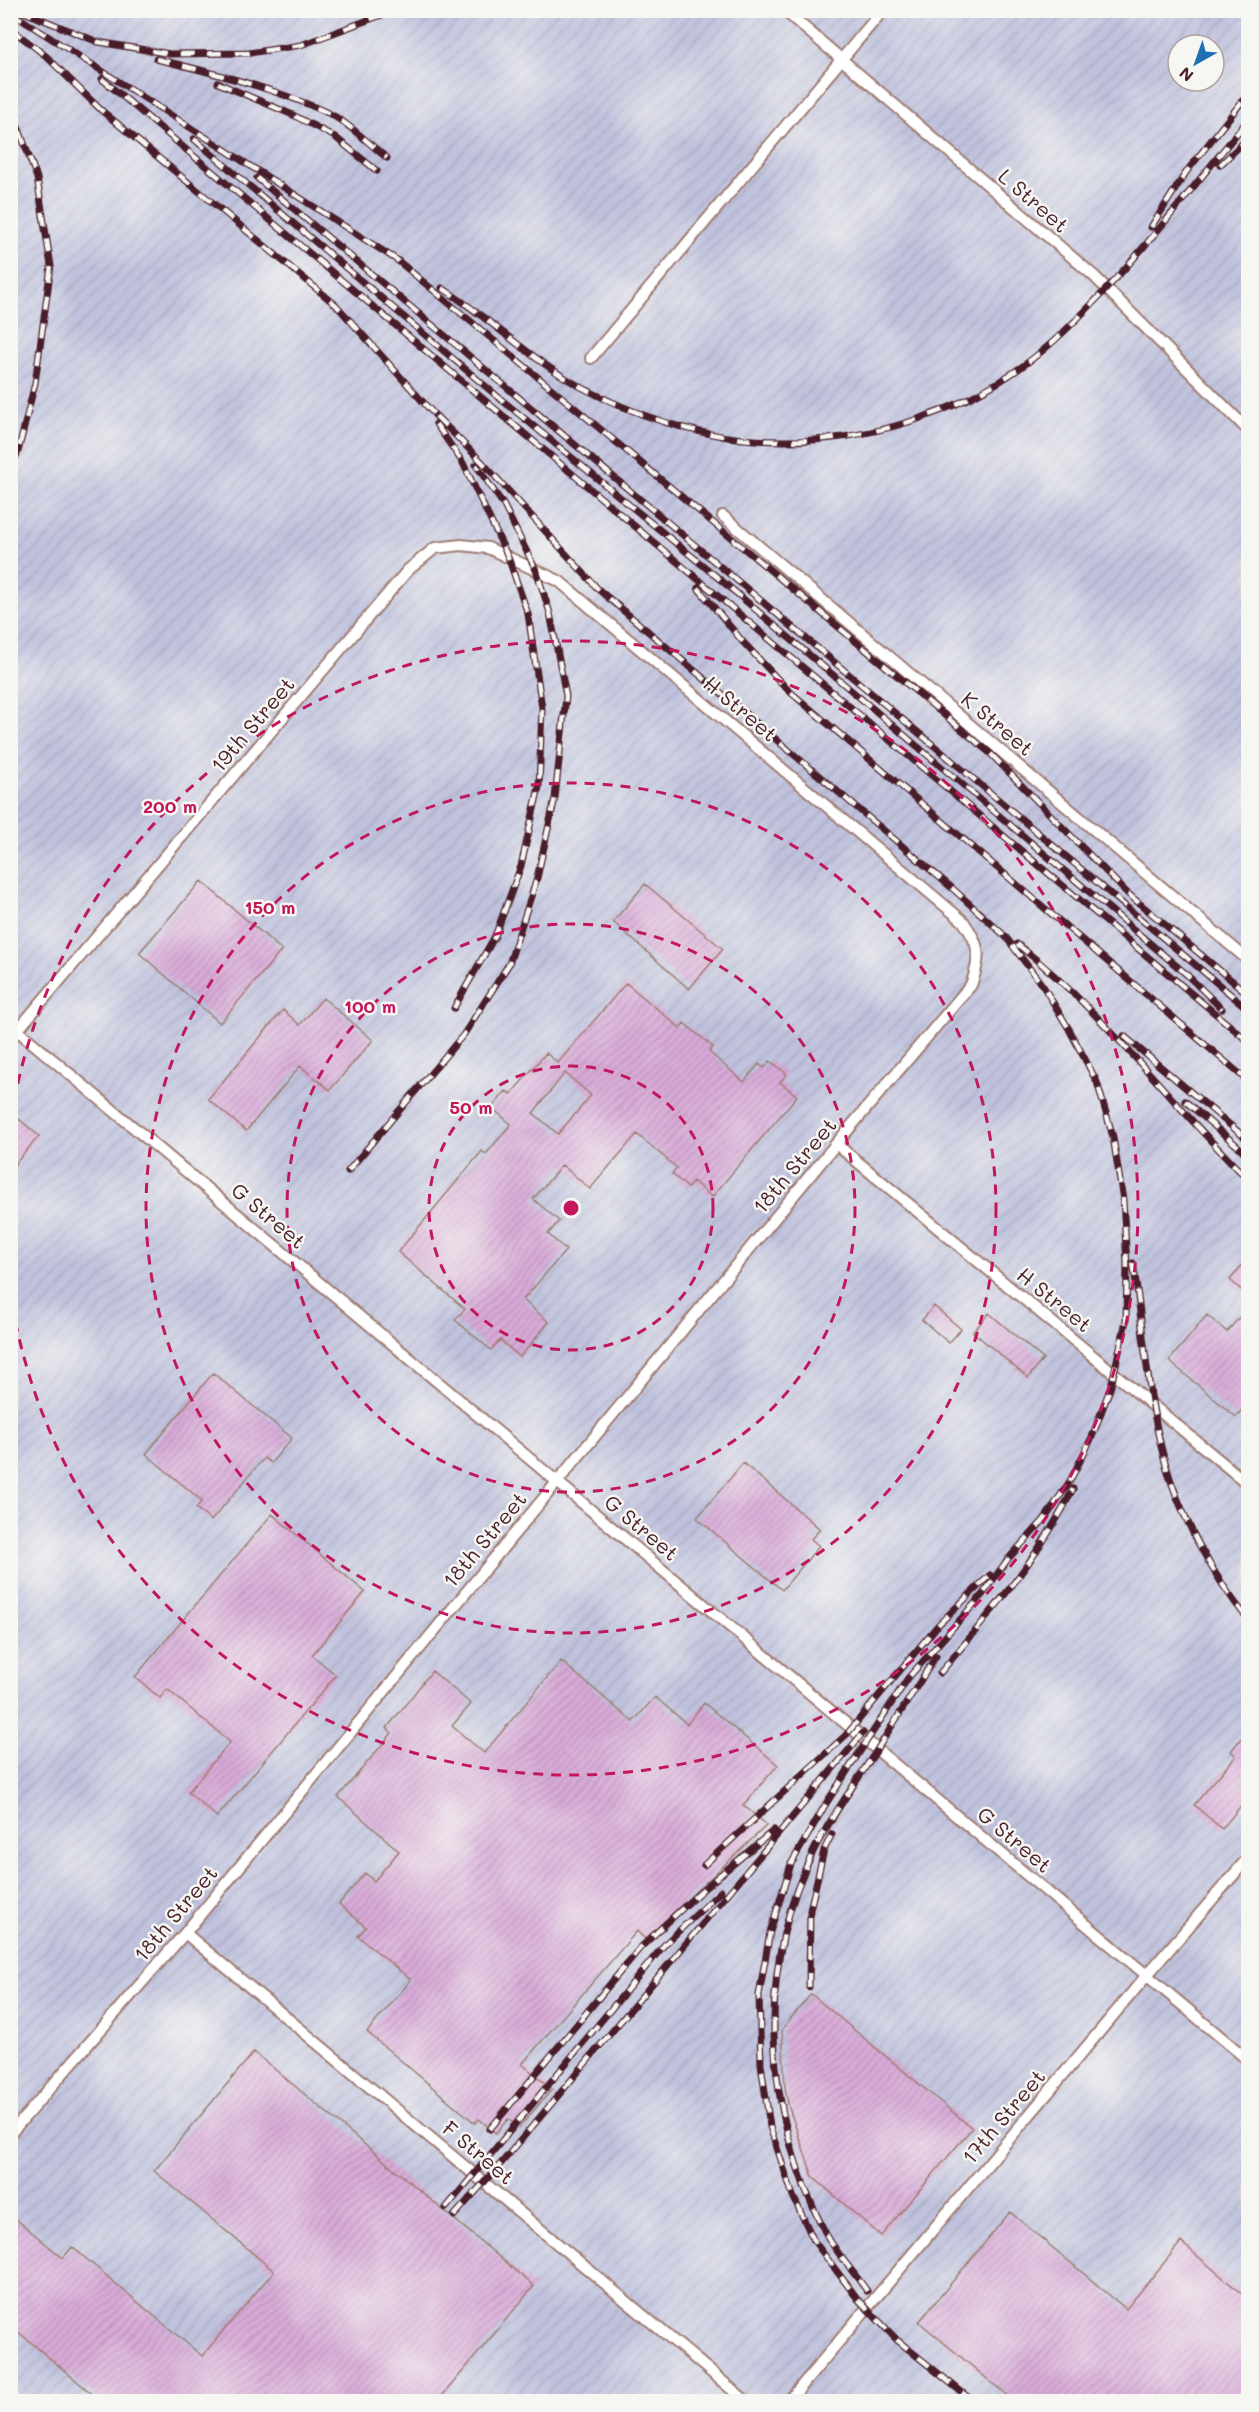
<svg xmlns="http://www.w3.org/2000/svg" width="1259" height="2412" font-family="Mali,sans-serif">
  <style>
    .industrial { fill: url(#industrial-furrows); fill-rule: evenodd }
    .building { fill: url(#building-hatch); fill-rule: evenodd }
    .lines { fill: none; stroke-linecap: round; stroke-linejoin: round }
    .service-casing { stroke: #9e7c73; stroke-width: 14 }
    .service { stroke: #fff; stroke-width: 10 }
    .rail-casing { stroke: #4a1f2b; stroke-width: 7 }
    .rail { stroke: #f6f6f2; stroke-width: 4.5; stroke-dasharray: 14; stroke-linecap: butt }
    .ring { fill: none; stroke: #c2185b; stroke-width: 3; stroke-dasharray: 10 8 }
    .labels { text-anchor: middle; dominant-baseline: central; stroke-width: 5; stroke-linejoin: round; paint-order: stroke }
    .street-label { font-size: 21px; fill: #4a1f2b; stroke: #f6f6f2 }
    .centre { fill: #c2185b; stroke: #f6f6f2; stroke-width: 3 }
    .ring-label { font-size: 18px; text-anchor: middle; font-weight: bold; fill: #c2185b; stroke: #f6f6f2; stroke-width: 5; stroke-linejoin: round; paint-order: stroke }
  </style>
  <defs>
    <pattern id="industrial-furrows" width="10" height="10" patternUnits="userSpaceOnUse" patternTransform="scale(1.5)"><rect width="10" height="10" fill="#c0c2dd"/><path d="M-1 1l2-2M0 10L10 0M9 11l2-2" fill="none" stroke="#a6a6be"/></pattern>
    <pattern id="building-hatch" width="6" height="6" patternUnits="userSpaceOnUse" patternTransform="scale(1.5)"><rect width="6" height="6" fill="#d9acd9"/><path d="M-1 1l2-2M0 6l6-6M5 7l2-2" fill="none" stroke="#b28bb0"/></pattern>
  </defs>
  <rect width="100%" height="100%" fill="#f6f6f2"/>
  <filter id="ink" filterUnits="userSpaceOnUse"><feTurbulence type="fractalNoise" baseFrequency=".0167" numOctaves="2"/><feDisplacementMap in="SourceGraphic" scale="12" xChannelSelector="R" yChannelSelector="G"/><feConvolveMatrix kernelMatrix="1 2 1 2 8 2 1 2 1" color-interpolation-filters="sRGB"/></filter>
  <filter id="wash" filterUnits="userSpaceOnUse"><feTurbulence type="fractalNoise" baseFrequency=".008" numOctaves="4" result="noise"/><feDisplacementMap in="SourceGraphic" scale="24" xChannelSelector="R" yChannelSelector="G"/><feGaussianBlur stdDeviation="1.35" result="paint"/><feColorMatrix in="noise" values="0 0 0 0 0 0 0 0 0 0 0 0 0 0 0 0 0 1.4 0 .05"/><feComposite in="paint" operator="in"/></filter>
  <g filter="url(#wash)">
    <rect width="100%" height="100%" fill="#f1dabb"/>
    <path class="industrial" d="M11,11H1248V2401H11ZM1178,45H1214V81H1178Z"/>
    <g id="blocks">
      <path class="building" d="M201,881L282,950L220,1023L139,953Z
        M645,884L723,949L689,989L613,922Z
        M626,983L680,1028L684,1023L713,1047L709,1052L744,1082L759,1064L764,1068L770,1061L787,1074L780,1082L797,1096L712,1197L693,1181L688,1188L672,1174L677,1168L637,1134L590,1189L562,1165L533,1199L559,1221L548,1234L566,1250L523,1300L549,1322L520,1357L500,1340L491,1350L455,1320L465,1309L398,1252L482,1151L486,1154L511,1124L492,1108L506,1091L511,1094L546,1053L558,1063ZM565,1073L591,1095L558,1134L533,1113Z
        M323,998L373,1040L330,1090L300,1066L246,1131L208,1099L283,1010L300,1025Z
        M19,1119L39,1136L10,1170V1129Z
        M1248,1258V1296L1230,1280Z
        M934,1306L961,1329L949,1343L922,1320Z
        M1248,1307V1402L1236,1417L1169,1361L1207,1315L1227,1332Z
        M989,1313L1043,1359L1028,1378L973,1332Z
        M213,1373L292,1438L271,1463L264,1458L211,1521L196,1508L202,1501L146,1454Z
        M743,1463L820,1529L811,1539L819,1546L782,1590L697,1518Z
        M272,1514L365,1592L312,1655L336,1675L217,1817L188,1792L230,1742L167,1689L160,1698L135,1677Z
        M561,1661L633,1722L655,1697L687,1724L704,1703L778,1765L743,1805L767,1825L645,1939L637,1931L522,2064L552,2089L519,2128L508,2119L496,2133L479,2119L475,2123L367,2032L411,1980L358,1936L366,1927L339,1904L365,1873L374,1881L399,1851L338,1797L392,1733L387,1728L432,1671L471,1704L452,1726L484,1753Z
        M1248,1730V1797L1222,1829L1194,1805L1236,1756L1231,1751Z
        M811,1994L972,2128L881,2236L813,2177L789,2108L785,2088L782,2029Z
        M254,2052L534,2286L437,2402H102L10,2325V2214L63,2258L72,2247L202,2356L274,2271L154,2171Z
        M1010,2212L1126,2309L1181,2242L1248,2299V2402H1015L919,2322Z"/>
    </g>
  </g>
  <g filter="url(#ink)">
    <use href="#blocks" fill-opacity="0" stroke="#9e7c73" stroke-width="1.5"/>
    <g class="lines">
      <defs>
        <path id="service" d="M784,10L1094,276L1248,430
          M591,358L883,10
          M723,516L1248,960
          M10,1024L1248,2060
          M10,1039L408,570L435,548L461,545L488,548L559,581L963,921C981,946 981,957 971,985L836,1144L185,1933L10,2134
          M836,1144L1248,1484
          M185,1933L747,2402
          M788,2402L1147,1975L1248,1858"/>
      </defs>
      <use href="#service" class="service-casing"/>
      <use href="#service" class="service"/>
      <defs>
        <path id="rail" d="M19,10L98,42L170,54L249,53L301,45L395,10
          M10,12L397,260L990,753L1127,893L1248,994
          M10,28L46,56L101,110L336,305L442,423
          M156,59C214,73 274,88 328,113C348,122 370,145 387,158
          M102,79L1248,1041
          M218,83L293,115L335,137L377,171
          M10,105L37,178L51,266L35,383L18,452L10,469
          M194,139L497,396L728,586L1185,973L1222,1009
          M1220,165L1248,138
          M257,178L1248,1009
          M1151,227L1187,171L1248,94
          M442,288C490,318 531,360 581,387C631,413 687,433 743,439C854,450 972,415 1055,340C1127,274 1186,195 1248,120
          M436,416L483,463L599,590L952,888L1005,936L1043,986L1069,1029L1097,1082L1113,1137L1123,1200L1127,1264L1126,1321L1111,1386L1092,1437L1070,1481L1044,1520L1008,1559L983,1594L908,1678L827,1802L791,1864L770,1932L759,1995L761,2064L770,2127L793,2196L814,2241L857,2298L897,2340L974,2402
          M436,424L463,463L508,557L528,614L542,708L539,787L521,866L495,936L454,1008
          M698,588L743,642L788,690L1248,1081
          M1017,944C1104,1012 1170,1103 1248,1179
          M1124,1036L1248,1140
          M1185,1101L1248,1155
          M348,1171L464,1034L509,964L537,878L555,798L566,696L550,613L536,570L503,504L476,465
          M1133,1263C1144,1329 1147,1397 1165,1462C1180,1515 1213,1577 1248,1619
          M940,1673C989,1615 1039,1558 1073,1489
          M704,1865L846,1735L938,1625L990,1575
          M809,1987L810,1910L824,1850L832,1834
          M490,2129L640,1948L701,1891L774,1830
          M446,2208L665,1944L721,1891
          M454,2216L504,2160L863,1733
          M867,2291C854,2272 836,2253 825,2232C764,2114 754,1968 815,1848C832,1816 853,1786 873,1756C894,1723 915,1689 936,1656"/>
      </defs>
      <use href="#rail" class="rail-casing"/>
      <use href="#rail" class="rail"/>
    </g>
  </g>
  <g class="ring">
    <circle cx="571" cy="1208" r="142"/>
    <circle cx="571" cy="1208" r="284"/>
    <circle cx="571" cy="1208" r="425"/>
    <path d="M11 1119A567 567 0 1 1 11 1297"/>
  </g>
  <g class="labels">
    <g class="street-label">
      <text transform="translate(1034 200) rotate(41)">L Street</text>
      <text transform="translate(741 708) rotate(40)">H Street</text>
      <text transform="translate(998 723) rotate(40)">K Street</text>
      <text transform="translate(252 724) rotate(-50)">19th Street</text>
      <text transform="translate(794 1165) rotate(-50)">18th Street</text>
      <text transform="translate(269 1215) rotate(40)">G Street</text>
      <text transform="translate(1055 1299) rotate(39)">H Street</text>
      <text transform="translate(642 1527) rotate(40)">G Street</text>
      <text transform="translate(484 1539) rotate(-50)">18th Street</text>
      <text transform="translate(1015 1839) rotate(40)">G Street</text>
      <text transform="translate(175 1913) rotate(-50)">18th Street</text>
      <text transform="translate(1003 2116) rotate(-50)">17th Street</text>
      <text transform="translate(479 2152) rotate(40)">F Street</text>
    </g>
  </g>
  <circle cx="571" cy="1208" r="9" class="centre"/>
  <g class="ring-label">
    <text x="170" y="813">200 m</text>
    <text x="270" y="914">150 m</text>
    <text x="370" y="1013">100 m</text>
    <text x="471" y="1114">50 m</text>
  </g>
  <rect width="1259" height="2412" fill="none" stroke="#f6f6f2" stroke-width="36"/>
  <g transform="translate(1196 63) rotate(220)"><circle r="28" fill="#f6f6f2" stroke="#b1a0a2" stroke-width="1.5"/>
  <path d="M0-4.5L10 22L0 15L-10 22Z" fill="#1f6fb2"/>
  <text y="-9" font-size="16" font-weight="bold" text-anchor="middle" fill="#4a1f2b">N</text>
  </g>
</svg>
